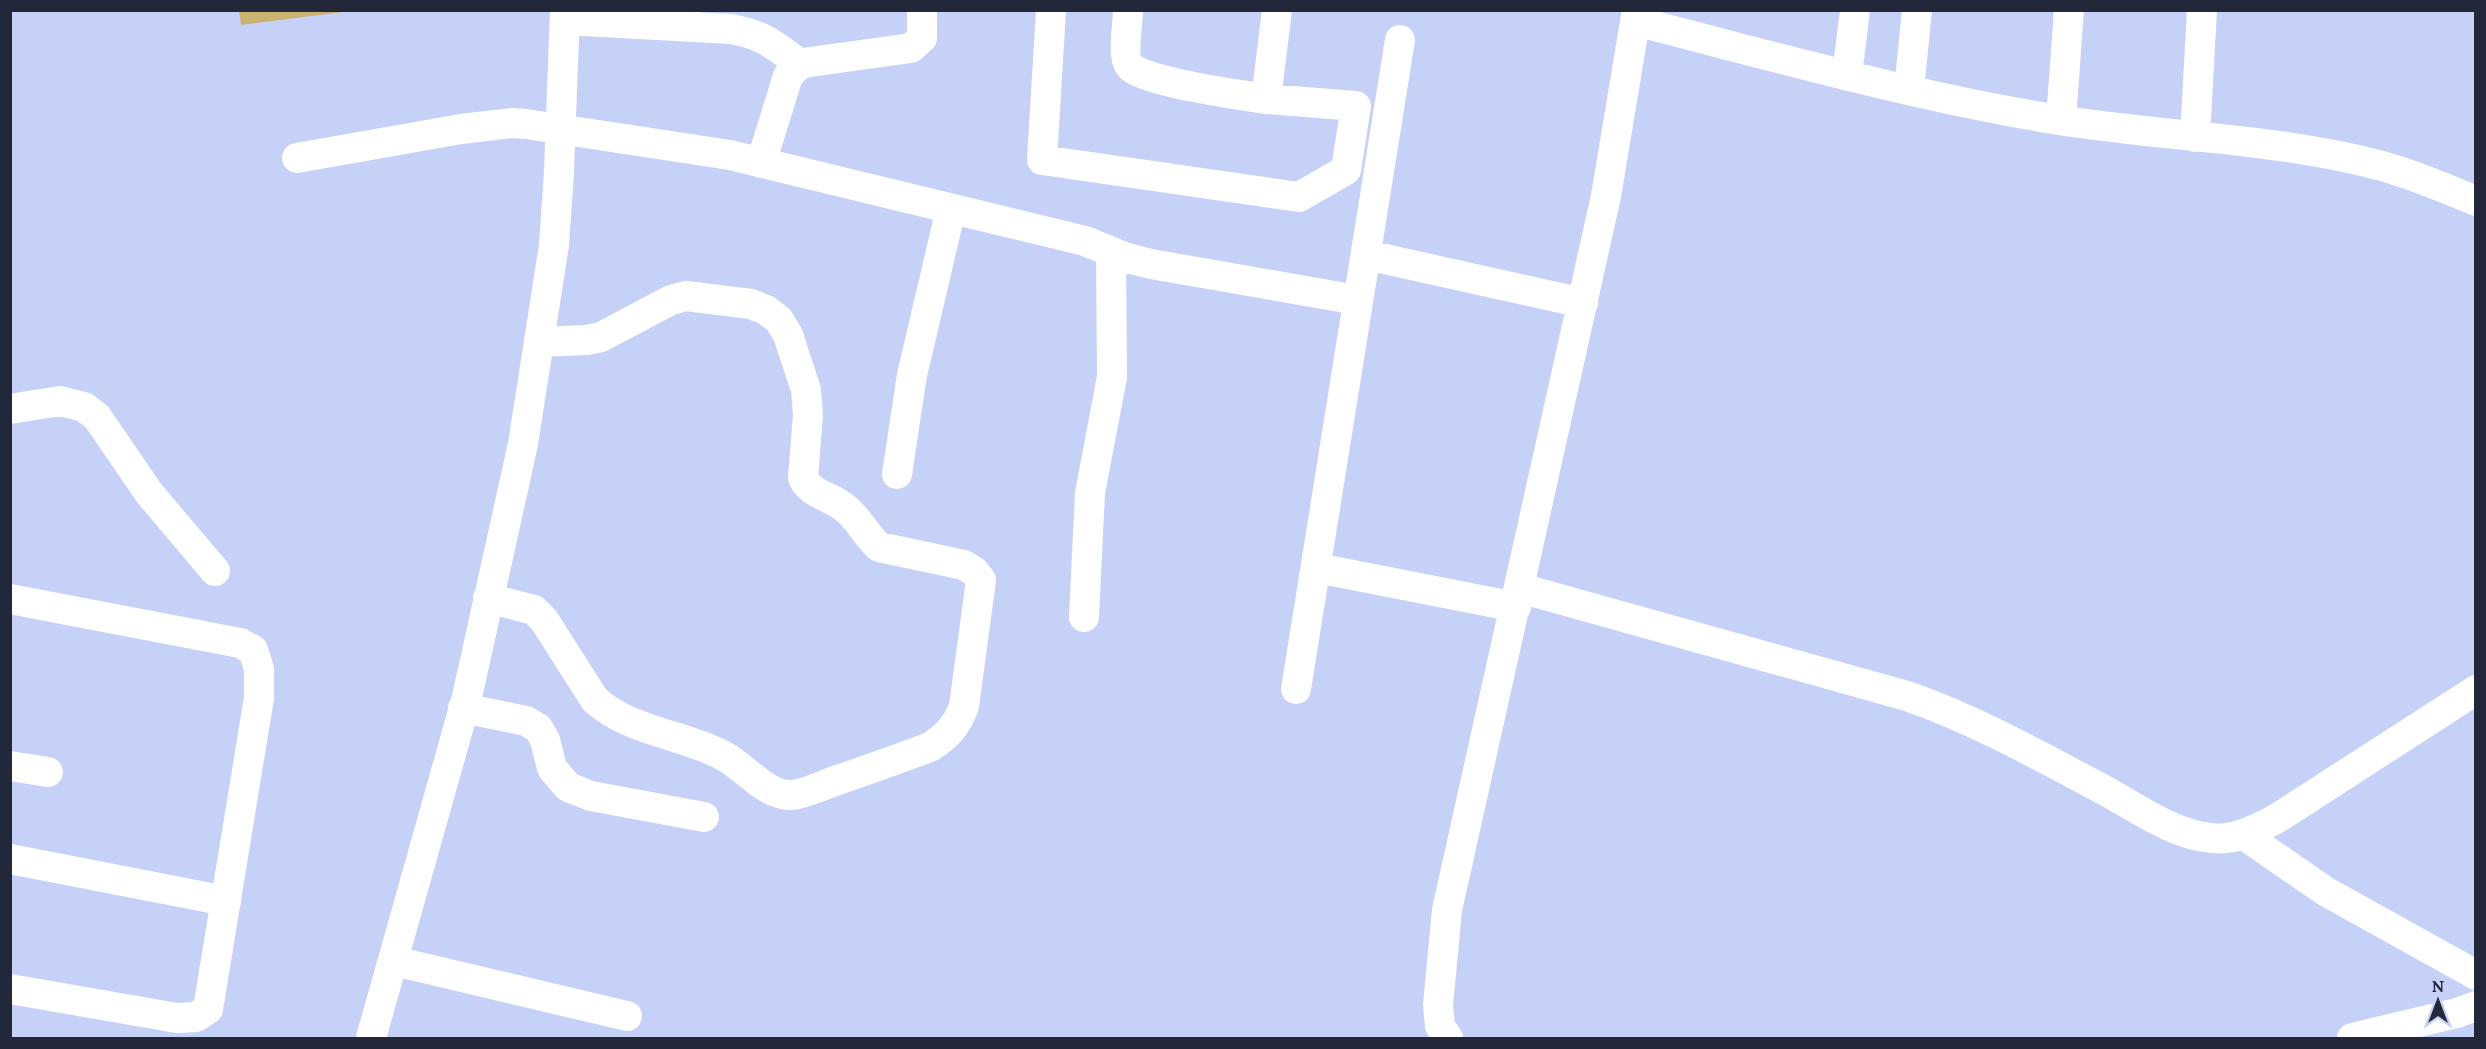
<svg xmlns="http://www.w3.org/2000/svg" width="2486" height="1049" font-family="Lora,serif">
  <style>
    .green { fill: #cab270 }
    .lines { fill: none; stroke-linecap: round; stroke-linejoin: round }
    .minor { stroke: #fff; stroke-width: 30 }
  </style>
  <rect width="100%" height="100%" fill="#c5d1f7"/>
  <path class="green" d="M239,11V10L351,11L241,25Z"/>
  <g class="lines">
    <path class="minor" d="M1051,10L1042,160L1299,197L1346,170L1356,106L1266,99
      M1128,10C1128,23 1122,56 1129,65C1140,82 1243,95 1266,99L1277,10
      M565,20L731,29C764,35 774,45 800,64
      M1635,21C1776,57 1916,97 2059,120C2166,137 2277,138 2382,166C2414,175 2445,188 2476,201
      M1847,75L1855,10
      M1909,90L1917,10
      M2061,120L2069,10
      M2195,137L2202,10
      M297,158L461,129L512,123L526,124L730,155L1085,241L1124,257L1151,264L1357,300
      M761,163L788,76L800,64L810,62L911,48L922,38V10
      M1367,255L1583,303
      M10,409L60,401L84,407L97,417L149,493L215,571
      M897,474L912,375L951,209
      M1317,568L1516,607
      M1520,588L1907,696C1976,720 2040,756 2104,790C2137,808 2174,835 2212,838C2235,841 2256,829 2276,819L2476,690
      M488,598L534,610L544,620L595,700C631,732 683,734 724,756C745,767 766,796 791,795C805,794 821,786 835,781C867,770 898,759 930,747C947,736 957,726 964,706L981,580L975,572L964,565L879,547C866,535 859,519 845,508C831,496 811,495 803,478L808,415L806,390L788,335L779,320L766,310L751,304L686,296L671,300L601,337L587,340L539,342
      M10,599L240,643L253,650L259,669V698L208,1009L196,1017L177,1018L10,989
      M1084,617L1090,493L1112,377L1111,252
      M1296,689L1400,40
      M463,708L526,721L538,728L545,740L552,768L568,787L591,796L704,817
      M10,766L48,772
      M2244,835L2325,891L2476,975
      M10,859L226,901
      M394,961L627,1016
      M371,1038L467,697L523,444L554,245L559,172L565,10
      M1448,1038L1440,1026L1438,1005L1447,910L1606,196L1637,10
      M2352,1038L2457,1013L2476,1006"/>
  </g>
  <rect width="2486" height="1049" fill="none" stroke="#222839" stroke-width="24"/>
  <g transform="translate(2438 1001)" stroke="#c5d1f7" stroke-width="4.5" paint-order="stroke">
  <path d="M0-4.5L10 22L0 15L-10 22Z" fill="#222839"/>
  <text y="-9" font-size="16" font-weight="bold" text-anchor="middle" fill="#222839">N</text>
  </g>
</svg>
